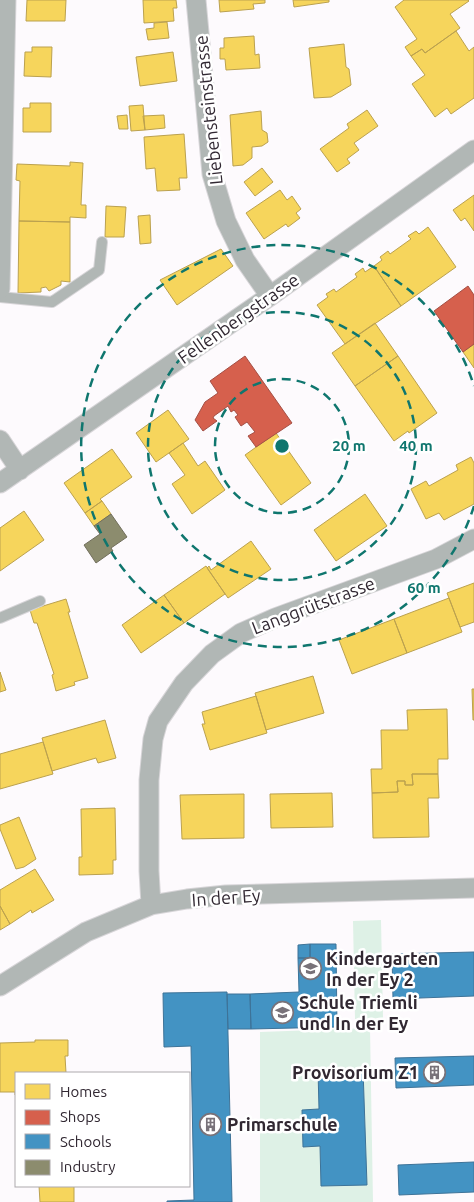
<svg xmlns="http://www.w3.org/2000/svg" width="474" height="1202" font-family="Ubuntu,sans-serif">
  <style>
    .green { fill: #def1e6 }
    .homes { fill: #f6d55c; stroke: #bba14f }
    .shops { fill: #d6604d; stroke: #a44f45 }
    .schools { fill: #4393c3; stroke: #3e7398 }
    .industry { fill: #8c8c6e; stroke: #716e5c }
    .lines { fill: none; stroke-linecap: round; stroke-linejoin: round }
    .lane-casing { stroke: #d7d5d8; stroke-width: 12 }
    .street-casing { stroke: #d7d5d8; stroke-width: 21 }
    .lane { stroke: #b1b7b5; stroke-width: 10 }
    .street { stroke: #b1b7b5; stroke-width: 19 }
    .ring { fill: none; stroke: #0f766e; stroke-width: 2.5; stroke-dasharray: 9 6 }
    .labels { text-anchor: middle; dominant-baseline: central; stroke-width: 5; stroke-linejoin: round; paint-order: stroke }
    .street-label { font-size: 18px; fill: #312832; stroke: #fff }
    .poi-label { font-size: 18px; font-weight: bold; fill: #312832; stroke: #fff; text-anchor: start }
    .centre { fill: #0f766e; stroke: #fff; stroke-width: 2.5 }
    .ring-label { font-size: 15px; text-anchor: middle; font-weight: bold; fill: #0f766e; stroke: #fff; stroke-width: 5; stroke-linejoin: round; paint-order: stroke }
  </style>
  <rect width="100%" height="100%" fill="#fdfafd"/>
  <path class="green" d="M381,920L383,1018L355,1019L353,921Z
    M370,1028L373,1202H260V1032Z"/>
  <path class="homes" d="M27,0H66L65,21H26Z
    M143,0H176L177,8H173L174,21L144,23Z
    M219,0H265V3L253,4L254,9L220,12Z
    M293,0H329V2L294,7Z
    M404,0H468L469,1L450,14L460,28L425,53L422,49L411,56L405,47L417,39L395,7Z
    M167,22L169,38L148,40L146,29L154,28V23Z
    M456,31L469,51L474,47V98L451,114L447,108L435,117L412,84L425,75L411,56L422,49L425,53Z
    M254,36L255,55L259,54L260,68L226,70L225,59H220V48H224V38Z
    M344,44L346,67L349,69L351,85L331,97L314,98L309,48Z
    M32,47H52L51,77L24,76L25,52H32Z
    M173,52L177,81L140,86L136,57Z
    M30,103H51V132H23V108H30Z
    M143,105L145,130L131,131L129,106Z
    M367,110L378,126L354,143L359,150L347,159L350,163L337,172L320,149L349,128L347,124Z
    M261,111L262,130L267,133L268,142L262,146L252,147V158L243,165L233,166L230,115Z
    M127,115L128,129H119L117,116Z
    M164,115L165,128L145,130L143,116Z
    M184,134L187,178H179L180,190L157,191L155,168L146,169L144,137Z
    M70,162L83,163L81,205H86V218L70,217V222L19,221L20,181L16,180L17,164L70,166Z
    M262,168L273,182L255,196L244,182Z
    M280,190L287,200L292,196L301,209L296,213L300,218L288,227L286,224L264,239L246,213Z
    M474,195V231L465,218L461,221L453,210Z
    M106,206L126,207L124,237H105Z
    M150,215L151,243L140,244L138,216Z
    M19,221L70,222V282L61,281V285L49,291L46,287L41,288V292L18,293Z
    M428,227L456,267L401,306L374,266L382,260L380,257L388,251L390,254L411,239L408,236L416,231L419,234Z
    M221,249L233,266L177,305L160,280Z
    M374,266L401,306L345,344L317,305L328,297L326,294L334,289L336,292L357,277L355,274L363,268L365,272Z
    M375,323L398,356L355,386L332,353Z
    M474,344V368L463,352Z
    M398,356L437,413L409,433L408,431L394,441L355,386Z
    M168,410L189,439L156,462L136,433Z
    M276,433L311,483L281,505L245,455Z
    M183,443L198,466L205,461L225,490L192,514L172,484L185,475L169,453Z
    M112,449L132,477L100,499L102,501L85,513L64,483Z
    M471,457L474,463V504L444,520L439,513L426,519L411,489L426,481L429,486L458,470L456,465Z
    M365,494L387,526L336,561L314,530Z
    M102,501L111,514L94,526L85,513Z
    M24,511L44,540L0,571V528Z
    M251,541L271,569L228,598L207,568L209,566L211,570Z
    M206,566L225,594L184,623L164,595Z
    M474,583V622L460,627L447,593Z
    M164,595L184,623L141,653L122,625Z
    M449,598L462,632L407,653L394,619Z
    M66,599L70,612H68L88,678L74,682L75,685L56,691L52,675L54,674L37,623H34L30,610Z
    M394,619L407,653L352,674L339,640Z
    M0,672L6,690L0,692Z
    M313,676L324,713L266,730L255,693Z
    M472,689H474V720H473Z
    M256,696L267,733L210,750L202,724H205L202,712Z
    M447,709L448,759H438V774H412L413,785H405V781H397L398,792L372,793L371,769H382L381,730H408L407,710Z
    M105,720L116,758L98,763L96,758L52,771L42,738Z
    M43,742L53,774L0,789V754Z
    M412,774H438L439,798H428L429,837L373,838L372,793L398,792L397,781H405V785H413Z
    M332,793L333,827L271,828L270,794Z
    M244,794V838L182,839L180,795Z
    M115,808L116,860H113V874L79,875V857H82L81,809Z
    M19,817L36,859L24,867L16,869L0,829V825Z
    M35,869L54,900L32,913L31,910L10,924L0,906V890Z
    M0,906L10,924L0,930Z
    M35,1040H68V1056H65L66,1073H16V1095H15V1092H0V1043L35,1042Z
    M39,1186H74V1202H40Z"/>
  <path class="shops" d="M468,286L474,295V344L463,352L434,311Z
    M245,356L292,423L256,447L248,436L255,432L247,422L241,426L235,417L238,415L234,410L231,412L228,406L214,416L213,418L217,421L203,431L195,420L205,402L218,393L210,381Z"/>
  <path class="schools" d="M310,944H336L337,1027L251,1029L250,994L299,992L298,958H310Z
    M310,944V958H298V945Z
    M474,952V996L393,999L392,954Z
    M227,992L232,1202H167V1201L194,1200L191,1046L164,1047L163,993Z
    M227,994H250L251,1029H228Z
    M474,1056V1085L396,1088L395,1058Z
    M363,1069L367,1185L321,1186L320,1146L303,1147L302,1110L319,1109L318,1070Z
    M474,1162V1192L399,1195L398,1165Z"/>
  <path class="industry" d="M111,514L127,537L111,548L113,551L96,563L84,545L100,534L94,526Z"/>
  <g class="lines">
    <defs>
      <path id="lane" d="M0,297L52,302L99,270L102,242
        M0,618L40,601"/>
      <path id="street" d="M196,0L212,174L226,221L245,260L270,296
        M0,289L6,0
        M0,440L20,470
        M0,483L270,296L474,150
        M151,905L149,871V780L153,739L158,721L184,683L212,654L241,633L275,618L436,559L474,539
        M0,986L86,932L151,905L187,899L226,895L474,888"/>
    </defs>
    <use href="#lane" class="lane-casing"/>
    <use href="#street" class="street-casing"/>
    <use href="#lane" class="lane"/>
    <use href="#street" class="street"/>
  </g>
  <g class="ring">
    <circle cx="282" cy="446" r="67"/>
    <circle cx="282" cy="446" r="134"/>
    <path d="M474 506A201 201 0 1 1 474 386"/>
  </g>
  <defs>
    <symbol id="school-ring" viewBox="-11 -11 22 22"><circle r="9.5" fill="#fff" stroke="#787279" stroke-width="1.5"/><path d="M0-5L7-2L0 1L-7-2ZM-4 1L0 2.5L4 1V4Q0 6-4 4Z" fill="#787279"/></symbol>
    <symbol id="building-ring" viewBox="-11 -11 22 22"><circle r="9.5" fill="#fff" stroke="#787279" stroke-width="1.5"/><path d="M-4-6H4V6H1V3H-1V6H-4ZM-2.5-4.3h1.7v1.8h-1.7ZM.8-4.3h1.7v1.8H.8ZM-2.5-1h1.7V.8h-1.7ZM.8-1h1.7V.8H.8Z" fill="#787279"/></symbol>
  </defs>
  <g fill-rule="evenodd">
    <use href="#school-ring" x="298" y="956" width="25" height="25"/>
    <use href="#school-ring" x="270" y="1000" width="25" height="25"/>
    <use href="#building-ring" x="422" y="1060" width="25" height="25"/>
    <use href="#building-ring" x="198" y="1112" width="25" height="25"/>
  </g>
  <g class="labels">
    <g class="street-label">
      <text transform="translate(208 110) rotate(-96)">Liebensteinstrasse</text>
      <text transform="translate(238 318) rotate(-35)">Fellenbergstrasse</text>
      <text transform="translate(313 605) rotate(-21)">Langgrütstrasse</text>
      <text transform="translate(226 897) rotate(-4)">In der Ey</text>
    </g>
    <g class="poi-label">
      <text x="326" y="958">Kindergarten<tspan x="326" dy="21">In der Ey 2</tspan></text>
      <text x="299" y="1002">Schule Triemli<tspan x="299" dy="21">und In der Ey</tspan></text>
      <text x="419" y="1072" text-anchor="end">Provisorium Z1</text>
      <text x="227" y="1124">Primarschule</text>
    </g>
  </g>
  <circle cx="282" cy="446" r="8" class="centre"/>
  <g class="ring-label">
    <text x="349" y="451">20 m</text>
    <text x="416" y="451">40 m</text>
    <text x="424" y="593">60 m</text>
  </g>
  <rect x="15" y="1072" width="175" height="115" fill="#ffffff" stroke="#ada9ad"/>
  <rect x="25" y="1084" width="25" height="15" fill="#f6d55c" stroke="#ada9ad"/>
  <text x="60" y="1097" font-size="15" fill="#312832">Homes</text>
  <rect x="25" y="1110" width="25" height="15" fill="#d6604d" stroke="#ada9ad"/>
  <text x="60" y="1122" font-size="15" fill="#312832">Shops</text>
  <rect x="25" y="1134" width="25" height="15" fill="#4393c3" stroke="#ada9ad"/>
  <text x="60" y="1147" font-size="15" fill="#312832">Schools</text>
  <rect x="25" y="1160" width="25" height="15" fill="#8c8c6e" stroke="#ada9ad"/>
  <text x="60" y="1172" font-size="15" fill="#312832">Industry</text>
</svg>
